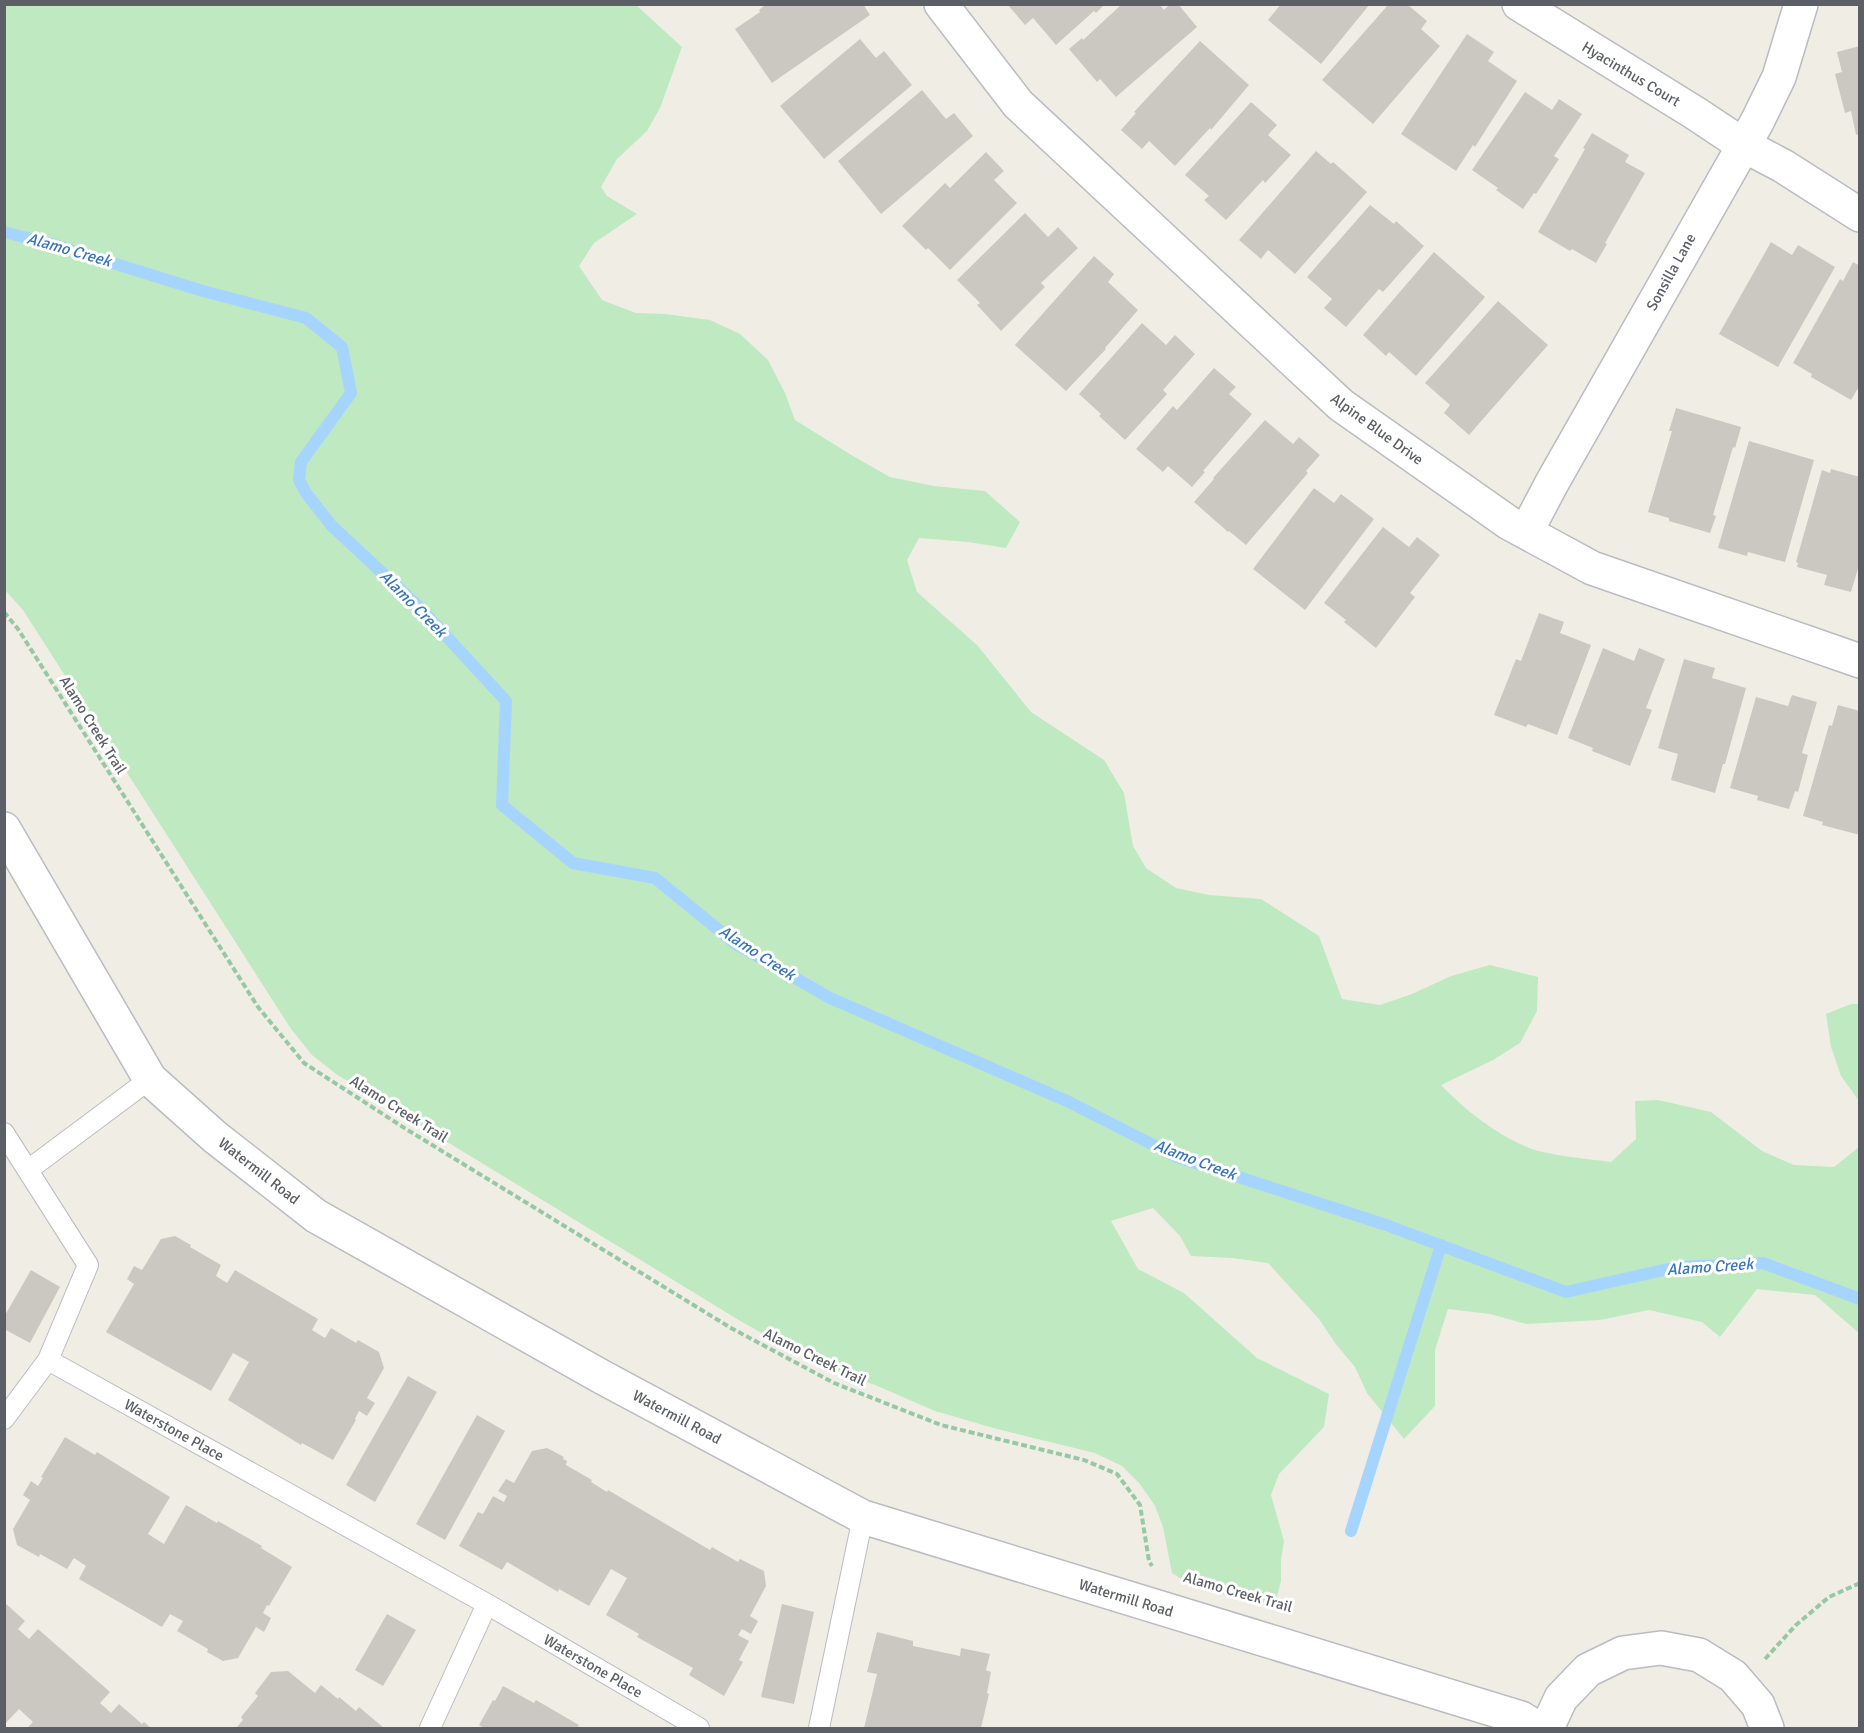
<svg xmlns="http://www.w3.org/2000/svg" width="1864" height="1733" font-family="Signika,sans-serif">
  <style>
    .green { fill: #bfe9c0 }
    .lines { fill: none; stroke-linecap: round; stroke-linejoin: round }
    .stream { stroke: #a5d5ff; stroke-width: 12 }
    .building { fill: #cbc8c1 }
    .service-casing { stroke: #b9bcc1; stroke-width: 22 }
    .minor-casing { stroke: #b9bcc1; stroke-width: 36 }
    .path { stroke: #96c8a6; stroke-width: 4; stroke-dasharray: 6 3; stroke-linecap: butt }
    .service { stroke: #fff; stroke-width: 20 }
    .minor { stroke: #fff; stroke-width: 33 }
    .labels { text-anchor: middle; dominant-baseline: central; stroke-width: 6; stroke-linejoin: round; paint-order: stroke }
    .street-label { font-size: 15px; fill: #5c6066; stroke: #fff }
    .water-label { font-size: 16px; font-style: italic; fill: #3974ba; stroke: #fff }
  </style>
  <rect width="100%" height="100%" fill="#f0eee4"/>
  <path class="green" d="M5,4L636,5L682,47L660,108L647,131L617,159L601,187L607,196L637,214L594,243L579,266L602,300L636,313L665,314L710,320L740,334L768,360L785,393L795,420L853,456L890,477L934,486L985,491L1020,522L1006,548L968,542L919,538L907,560L917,592L977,645L1031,712L1104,760L1124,793L1133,846L1146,868L1176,888L1209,895L1261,899L1319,936L1342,999L1380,1005L1412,994L1451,976L1490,965L1538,977L1537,1011L1520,1043L1493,1060L1441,1085C1466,1111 1498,1136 1532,1149C1553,1156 1589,1159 1611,1162L1636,1139L1635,1101L1658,1100L1711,1112L1762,1151L1794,1165L1834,1167L1859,1147V1333L1815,1295L1757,1289L1720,1337L1702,1322L1649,1310L1600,1320L1526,1324L1490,1314L1448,1309L1435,1350V1406L1404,1439L1367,1393L1355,1367L1335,1343L1319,1319L1268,1263L1232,1258L1191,1256L1180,1236L1153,1208L1111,1221L1138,1269L1184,1293L1257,1358L1329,1394L1324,1427L1279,1474L1271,1495L1284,1541L1281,1560V1581L1274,1608C1246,1600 1193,1589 1172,1573L1163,1527L1155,1506L1140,1484L1122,1466L1095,1453L997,1429L935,1411L875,1385L818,1364L742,1322L336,1074L312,1055L291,1029L23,610L5,590Z
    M1851,1004H1859V1101L1841,1076L1831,1047L1826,1014Z"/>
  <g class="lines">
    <path class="stream" d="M4,232L51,244L203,291L306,318L342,347L351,393L301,462L299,480L306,493L331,525L423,611L506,701L502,805L573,863L655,878L736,944L830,998L1067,1101L1177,1157L1386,1225L1566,1292L1677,1267L1763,1263L1860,1299
      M1351,1531L1441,1245"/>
  </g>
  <path class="building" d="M766,4H863L870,15L772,83L735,29L760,12L759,10Z
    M1007,4H1105L1096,13L1094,11L1056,45L1033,18L1025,25Z
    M1122,4H1159L1164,10L1170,4H1178L1197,27L1116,97L1100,79L1097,82L1069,49L1082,38L1083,40Z
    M1281,4H1370L1321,64L1268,20Z
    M1388,5H1408L1427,21L1421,29L1440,46L1373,124L1322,80Z
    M1467,34L1494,52L1488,61L1517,81L1475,147L1473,145L1456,171L1401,134Z
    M860,39L876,58L884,51L912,85L824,159L780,106Z
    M1200,41L1249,85L1211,130L1210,128L1175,166L1149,141L1142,149L1121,130L1136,113L1134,112Z
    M1860,46V134L1856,135L1851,111L1845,113L1835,74L1842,72L1837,52Z
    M922,90L946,119L954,113L973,136L881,214L838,161Z
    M1525,92L1552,110L1559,99L1582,114L1554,156L1559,159L1536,194L1534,193L1523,209L1496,190L1498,188L1472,170Z
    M1251,102L1277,125L1268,135L1291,155L1265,183L1263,180L1226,220L1204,200L1209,196L1185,175Z
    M1592,133L1629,155L1625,162L1645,173L1605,243L1607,244L1596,263L1572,249L1570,251L1538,232L1585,149L1583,148Z
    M1316,151L1331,164L1333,162L1367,192L1295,274L1268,250L1261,259L1239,240Z
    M986,152L1004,171L994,180L1017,203L950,270L928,248L926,250L902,226L945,183L950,188Z
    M1370,205L1394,224L1396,221L1424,246L1383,292L1379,289L1346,327L1324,308L1332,299L1307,277Z
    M1025,213L1048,237L1058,227L1078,248L1041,283L1045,287L1001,331L977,305L980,303L957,280Z
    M1771,242L1792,255L1798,245L1835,267L1778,367L1719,334Z
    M1434,252L1485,297L1416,376L1389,352L1386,356L1363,335Z
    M1094,256L1114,274L1108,282L1138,310L1105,348L1106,349L1066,391L1015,345Z
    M1853,262L1860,266V385L1851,400L1811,377L1812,374L1793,363L1840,279L1843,281Z
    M1498,301L1548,345L1469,435L1444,413L1450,405L1425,383Z
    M1142,323L1166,345L1175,335L1195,354L1163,390L1167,394L1125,440L1099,416L1101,414L1079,394Z
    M1214,368L1236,387L1229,394L1252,414L1203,471L1205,472L1192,487L1168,466L1163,472L1136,449L1173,406L1177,410Z
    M1676,408L1741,427L1735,448L1733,447L1713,515L1716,516L1710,533L1669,521V518L1648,512L1672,431H1669Z
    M1265,420L1293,444L1299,437L1320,455L1306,471L1308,473L1246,545L1229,531L1228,532L1194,502L1214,479L1213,478Z
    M1749,441L1814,460L1785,562L1748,552L1747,556L1718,548Z
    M1831,469L1860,477V562L1851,592L1824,585L1827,575L1797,567L1798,563L1796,562L1822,470L1830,473Z
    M1314,488L1334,503L1341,494L1374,519L1305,610L1253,569Z
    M1383,527L1409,547L1417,537L1440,555L1410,593L1415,597L1376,648L1344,622L1346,620L1324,603Z
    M1539,613L1564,622L1560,633L1591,645L1557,735L1528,724L1526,727L1494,715L1516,659L1521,661Z
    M1603,648L1634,661L1639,648L1665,659L1646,708L1652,710L1630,766L1592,751L1593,748L1568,738Z
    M1684,659L1715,668L1712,678L1746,688L1725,764H1723L1715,793L1671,780L1678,754L1658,748Z
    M1792,695L1817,702L1802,753L1808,755L1798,792L1795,791L1789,809L1757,800L1758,796L1730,788L1756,697L1788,706Z
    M1838,705L1860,711V835L1822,825L1823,822L1803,816L1829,725L1832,726Z
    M175,1236L191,1245L190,1247L221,1265L216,1276L227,1283L235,1270L318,1319L312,1330L325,1338L331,1328L356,1343L358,1340L379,1352L384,1368L367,1398L375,1403L367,1416L359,1411L355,1419L356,1420L333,1460L302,1443L301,1445L228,1400L249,1362L233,1353L211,1391L106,1332L134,1284L127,1279L134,1266L142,1270L161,1239Z
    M31,1270L60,1287L30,1343L4,1329V1317Z
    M408,1376L437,1392L375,1502L346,1485Z
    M477,1415L505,1431L445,1540L416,1524Z
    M65,1437L95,1455L97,1452L170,1497L148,1534L164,1544L186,1505L217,1523L218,1521L262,1546L261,1548L292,1567L269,1606L267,1605L263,1613L271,1618L264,1632L256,1627L238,1658L223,1661L207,1652L208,1649L177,1631L183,1621L170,1614L162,1627L79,1579L86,1566L74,1558L67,1569L40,1554L39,1557L17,1545L13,1529L30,1500L23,1495L31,1481L38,1486L43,1478L41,1477Z
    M547,1448L564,1457L563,1459L567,1461L566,1465L592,1480L591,1482L607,1492L608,1490L710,1550L712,1547L738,1562L740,1559L764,1571L766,1586L750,1616L758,1621L751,1634L742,1629L738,1635L749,1641L739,1660L743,1662L724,1696L689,1675L693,1668L637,1637L639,1634L606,1615L627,1578L611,1569L589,1606L559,1589L558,1592L507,1562L502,1570L459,1546L478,1512L483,1514L493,1496L504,1502L507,1496L498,1491L506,1479L514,1483L532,1451Z
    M4,1602L25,1621L18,1629L29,1639L38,1629L110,1692L100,1703L111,1713L119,1704L142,1724L144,1722L151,1728H27L33,1722L19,1709L4,1725Z
    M782,1604L814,1612L794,1704L761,1697Z
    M387,1614L416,1630L383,1686L355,1670Z
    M877,1632L913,1641V1646L960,1656L961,1648L990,1654L986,1670L991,1672L987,1693L989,1694L981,1728H864L877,1674L867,1672Z
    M288,1671L315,1693L321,1685L338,1699L339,1697L356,1711L359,1707L384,1728H236L243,1720L241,1717L258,1696L255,1693L271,1672Z
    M503,1686L534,1703L536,1700L579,1725L577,1728H481L482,1727L479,1725L493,1700L495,1701Z"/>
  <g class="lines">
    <defs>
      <path id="service" d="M4,1133L88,1265L48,1360L487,1604L699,1728
        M28,1170L150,1079
        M4,1419L48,1360
        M430,1728L487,1604
        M819,1728L863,1517"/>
      <path id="minor" d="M941,4L1018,104L1341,405L1509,523L1592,568L1860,661
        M1519,4L1695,113L1743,145L1783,166L1860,215
        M1526,532L1553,481L1757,122L1779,77L1801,4
        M4,829L150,1079L215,1137L316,1216L602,1377L863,1517L1521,1718L1537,1728
        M1547,1728L1561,1698L1588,1670L1623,1653L1661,1648L1699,1655L1733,1676L1758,1705L1767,1728"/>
    </defs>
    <use href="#service" class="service-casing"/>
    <use href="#minor" class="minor-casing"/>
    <path class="path" d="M4,612L18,629L258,1007L304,1063L406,1129L731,1328L834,1383L941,1425L1084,1460L1117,1474L1140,1505L1149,1561L1152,1566
      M1765,1659L1796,1625L1829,1597L1860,1583"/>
    <use href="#service" class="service"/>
    <use href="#minor" class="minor"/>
  </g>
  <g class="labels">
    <g class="street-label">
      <text transform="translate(1631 74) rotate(31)">Hyacinthus Court</text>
      <text transform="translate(1671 272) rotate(-61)">Sonsilla Lane</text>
      <text transform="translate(1377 429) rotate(36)">Alpine Blue Drive</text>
      <text transform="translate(93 725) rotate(58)">Alamo Creek Trail</text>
      <text transform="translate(399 1109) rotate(32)">Alamo Creek Trail</text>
      <text transform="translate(259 1171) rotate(38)">Watermill Road</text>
      <text transform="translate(815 1357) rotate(26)">Alamo Creek Trail</text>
      <text transform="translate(677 1417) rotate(28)">Watermill Road</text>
      <text transform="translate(174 1430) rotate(29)">Waterstone Place</text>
      <text transform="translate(1238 1592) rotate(16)">Alamo Creek Trail</text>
      <text transform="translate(1126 1598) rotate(17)">Watermill Road</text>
      <text transform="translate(593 1666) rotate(30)">Waterstone Place</text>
    </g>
    <g class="water-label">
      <text transform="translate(69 250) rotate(16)">Alamo Creek</text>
      <text transform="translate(413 604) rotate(45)">Alamo Creek</text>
      <text transform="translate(757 953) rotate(33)">Alamo Creek</text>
      <text transform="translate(1195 1160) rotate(21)">Alamo Creek</text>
      <text transform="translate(1710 1267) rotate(-4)">Alamo Creek</text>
    </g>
  </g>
  <rect width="1864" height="1733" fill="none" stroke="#5c6066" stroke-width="12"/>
</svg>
